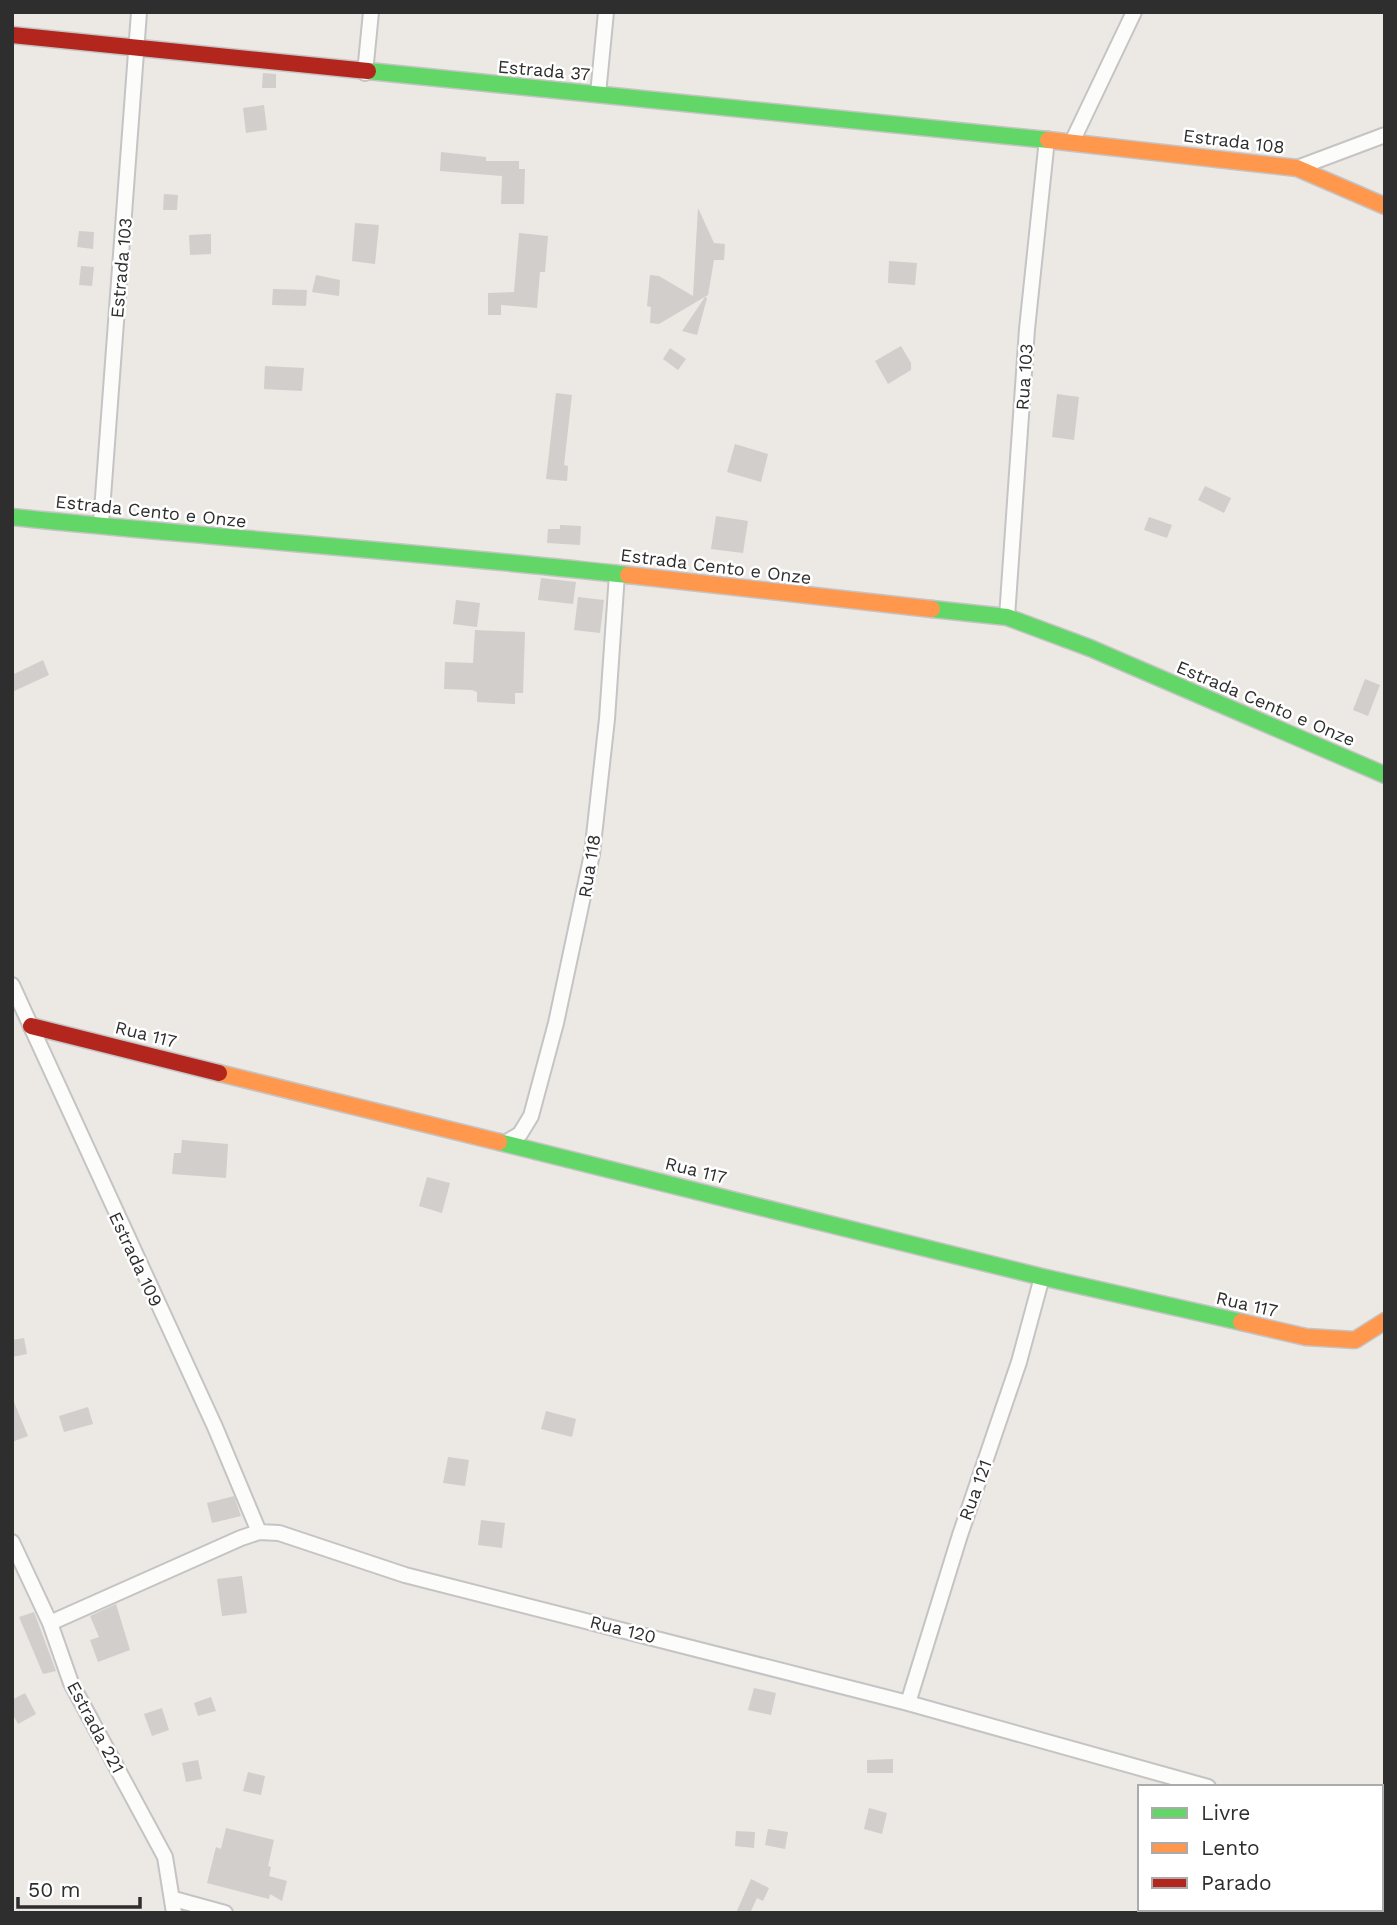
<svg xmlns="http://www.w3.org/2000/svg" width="1397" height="1925" font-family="'Work Sans',sans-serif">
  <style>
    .building { fill: #d1cecb }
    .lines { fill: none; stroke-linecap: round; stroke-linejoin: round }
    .street-casing { stroke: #c5c4c5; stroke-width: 18 }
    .fast-casing { stroke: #c5c4c5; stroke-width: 19 }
    .slow-casing { stroke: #c5c4c5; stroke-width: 19 }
    .jam-casing { stroke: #c5c4c5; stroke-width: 19 }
    .street { stroke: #fcfcfb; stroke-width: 14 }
    .fast { stroke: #63d668; stroke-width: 16 }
    .slow { stroke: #ff974d; stroke-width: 16 }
    .jam { stroke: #b3261e; stroke-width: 16 }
    .labels { text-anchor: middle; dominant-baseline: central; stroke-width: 5; stroke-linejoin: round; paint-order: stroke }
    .street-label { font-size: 18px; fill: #2e2e2e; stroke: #fff }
  </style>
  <rect width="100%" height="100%" fill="#ece8e4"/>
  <path class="building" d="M263,73L276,74V88H262Z
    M264,105L267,130L246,133L243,108Z
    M441,152L486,157V161H519V169H525L524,204H501L502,176L440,171Z
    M164,194L178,195L177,210H163Z
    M698,208L714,243L725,244L724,260H714L708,295L659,324L650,323L651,307L647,306L650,275L659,276L693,296Z
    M355,223L379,225L375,264L352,261Z
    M79,231L94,232L93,249L77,247Z
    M519,233L548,236L545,272H540L537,308L501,305V315H488V293L514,292Z
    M211,234V254L190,255L189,235Z
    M889,261L917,263L915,285L888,283Z
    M81,266L94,267L92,286L79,285Z
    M316,275L340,280L339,296L312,292Z
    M273,289L307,290L306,306L272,305Z
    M705,297L707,298L697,335L682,331Z
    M901,346L911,363V370L888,384L875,361Z
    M670,348L686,359L678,370L663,359Z
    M265,366L304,368L302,391L264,389Z
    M556,393L572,395L564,465L568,466L567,481L546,479Z
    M1057,394L1079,397L1074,440L1052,437Z
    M735,444L768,454L761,482L727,472Z
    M1205,486L1231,498L1224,513L1198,500Z
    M716,516L748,521L743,553L711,549Z
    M1149,517L1172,525L1167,538L1144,530Z
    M560,525L581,526L580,545L547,543L548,529H560Z
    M541,578L576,582L573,604L538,600Z
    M578,597L604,600L600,633L574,630Z
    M456,600L480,603L477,627L453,624Z
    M475,630L525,632L523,693H515V704L477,702V692L472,690L444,689L445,662L473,663Z
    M43,660L49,675L12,692V675Z
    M1365,679L1380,685L1368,716L1353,710Z
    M182,1140L228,1144L226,1178L172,1174L174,1153H181Z
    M427,1177L450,1183L442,1213L419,1206Z
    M24,1338L27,1354L12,1357V1340Z
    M12,1397L28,1436L12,1442Z
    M88,1407L93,1424L64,1432L59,1416Z
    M546,1411L576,1419L572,1437L541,1429Z
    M448,1457L469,1460L465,1486L443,1483Z
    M234,1496L241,1516L212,1523L207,1503Z
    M481,1520L505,1523L502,1548L478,1545Z
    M242,1576L247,1613L222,1616L217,1579Z
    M116,1604L130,1650L98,1662L90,1640L99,1637L90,1616Z
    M34,1612L56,1671L43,1674L19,1617Z
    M754,1688L776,1693L771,1715L748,1710Z
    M25,1693L36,1714L18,1724L12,1713V1700Z
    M211,1697L216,1711L198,1716L194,1703Z
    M162,1708L169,1730L152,1736L144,1714Z
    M893,1759V1773H867V1760Z
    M198,1760L202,1779L186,1782L182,1763Z
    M248,1772L265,1776L261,1795L243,1791Z
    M869,1808L887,1813L882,1834L864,1829Z
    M226,1828L274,1840L268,1866L271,1867L269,1876L287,1881L282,1901L270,1894L269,1899L207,1883L216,1847L221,1849Z
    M768,1829L788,1832L785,1849L765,1845Z
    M736,1831L755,1832L754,1848L735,1846Z
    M751,1879L769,1888L763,1901L757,1898L750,1913H736Z"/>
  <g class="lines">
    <defs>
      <path id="street" d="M365,73L371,12
        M598,94L606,12
        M1072,142L1134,12
        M1297,168L1385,135
        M101,524L139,12
        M1007,617L1027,329L1047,139
        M12,985L215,1427L259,1532
        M505,1143L520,1134L531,1116L556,1023L592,854L607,719L617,574
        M12,1542L50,1623L71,1683L165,1857L174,1913
        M50,1623L241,1538L259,1532L279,1533L405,1575L908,1703L1208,1787
        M908,1703L960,1535L1019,1362L1042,1277
        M1381,1835L1385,1836
        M174,1899L225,1913"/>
      <path id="fast" d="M368,71L1048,140
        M12,517C217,538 423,552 628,575
        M932,609L1007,617L1090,648L1385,775
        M499,1142L1042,1277L1241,1322"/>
      <path id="slow" d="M1048,140L1297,168L1385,206
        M628,575L932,609
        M219,1073L499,1142
        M1241,1322L1306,1337L1355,1340L1385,1321"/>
      <path id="jam" d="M12,35L368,71
        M31,1026L219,1073"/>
    </defs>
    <use href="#street" class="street-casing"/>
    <use href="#fast" class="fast-casing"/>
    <use href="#slow" class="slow-casing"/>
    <use href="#jam" class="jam-casing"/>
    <use href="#street" class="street"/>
    <use href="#fast" class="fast"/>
    <use href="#slow" class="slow"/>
    <use href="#jam" class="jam"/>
  </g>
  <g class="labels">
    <g class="street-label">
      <text transform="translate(544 70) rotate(5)">Estrada 37</text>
      <text transform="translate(1234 141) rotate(7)">Estrada 108</text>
      <text transform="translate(121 268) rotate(-85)">Estrada 103</text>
      <text transform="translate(1024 377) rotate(-86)">Rua 103</text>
      <text transform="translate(151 511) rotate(6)">Estrada Cento e Onze</text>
      <text transform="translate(716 566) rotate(7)">Estrada Cento e Onze</text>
      <text transform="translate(1266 703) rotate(23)">Estrada Cento e Onze</text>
      <text transform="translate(589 866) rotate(-81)">Rua 118</text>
      <text transform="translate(146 1034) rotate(14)">Rua 117</text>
      <text transform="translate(696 1170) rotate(14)">Rua 117</text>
      <text transform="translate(136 1259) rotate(65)">Estrada 109</text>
      <text transform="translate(1247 1304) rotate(13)">Rua 117</text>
      <text transform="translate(975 1490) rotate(-70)">Rua 121</text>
      <text transform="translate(623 1629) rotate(14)">Rua 120</text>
      <text transform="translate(96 1727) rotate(62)">Estrada 221</text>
    </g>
  </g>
  <rect width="1397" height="1925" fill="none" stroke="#2e2e2e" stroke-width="28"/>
  <rect x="1138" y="1785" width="245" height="126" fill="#ffffff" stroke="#ababab" stroke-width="2"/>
  <rect x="1152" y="1808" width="35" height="10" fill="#63d668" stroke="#ababab" stroke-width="2"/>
  <text x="1201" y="1820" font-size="21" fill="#2e2e2e">Livre</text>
  <rect x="1152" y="1843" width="35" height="10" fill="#ff974d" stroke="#ababab" stroke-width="2"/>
  <text x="1201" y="1855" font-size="21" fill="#2e2e2e">Lento</text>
  <rect x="1152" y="1878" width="35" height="10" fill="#b3261e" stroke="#ababab" stroke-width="2"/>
  <text x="1201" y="1890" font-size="21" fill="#2e2e2e">Parado</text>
  <path d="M18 1897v10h122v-10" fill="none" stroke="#2e2e2e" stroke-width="3.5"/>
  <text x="28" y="1897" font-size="21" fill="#2e2e2e" stroke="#ffffff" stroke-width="5" paint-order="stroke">50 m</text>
</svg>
